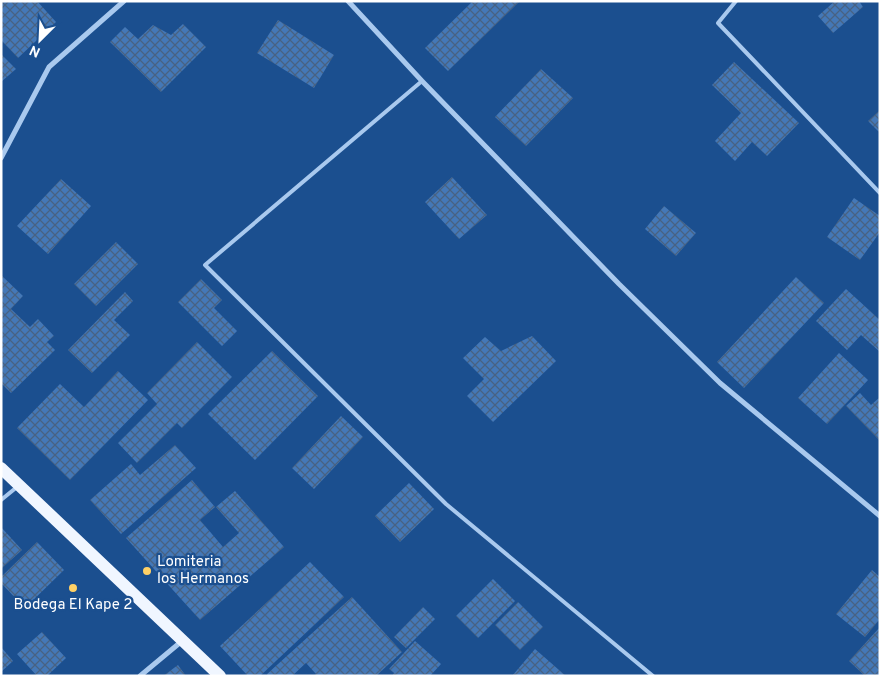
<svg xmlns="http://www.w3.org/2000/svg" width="881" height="677" font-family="Overpass,sans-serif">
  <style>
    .building { fill: url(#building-cross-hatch) }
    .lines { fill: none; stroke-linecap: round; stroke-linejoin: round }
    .service { stroke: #a9c9ee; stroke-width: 4 }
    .minor { stroke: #a9c9ee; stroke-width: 5 }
    .primary { stroke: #f0f6ff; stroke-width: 12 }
    .poi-dot { fill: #ffd166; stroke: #1b4f8f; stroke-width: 2 }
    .labels { text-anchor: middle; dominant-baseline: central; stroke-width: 4.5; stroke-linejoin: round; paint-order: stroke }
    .poi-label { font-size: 15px; fill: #fff; stroke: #1b4f8f; text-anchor: start }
  </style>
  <defs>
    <pattern id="building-cross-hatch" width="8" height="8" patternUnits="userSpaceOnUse" patternTransform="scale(1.25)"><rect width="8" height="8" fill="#4478b7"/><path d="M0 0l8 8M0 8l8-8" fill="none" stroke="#486282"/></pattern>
  </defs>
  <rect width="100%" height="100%" fill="#1b4f8f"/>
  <path class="building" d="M1,1H37L56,22L18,58L1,40Z
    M473,1H520L448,71L425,48Z
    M835,1H859L863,7L833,33L818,16Z
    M278,20L334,55L314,88L257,53Z
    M183,24L206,47L161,92L110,42L125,27L138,39L153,25L171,35Z
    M1,54L16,69L1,82Z
    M734,62L799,123L767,156L752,142L735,161L715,141L741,113L712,85Z
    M541,69L573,98L526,146L495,117Z
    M880,110V133L868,121Z
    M452,177L487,215L459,239L425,202Z
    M61,179L91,206L48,254L17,226Z
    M854,198L880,216V232L860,260L827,237Z
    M664,206L696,233L676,256L645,229Z
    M116,242L138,264L96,306L74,284Z
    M1,275L23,296L11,309L30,327L38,319L54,336L47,342L55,350L11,393L1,383Z
    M796,277L824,303L744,388L717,362Z
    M201,279L222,300L214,308L237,331L222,346L178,302Z
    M846,289L880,320V352L861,335L847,350L816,321Z
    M125,292L133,301L114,320L130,335L92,373L68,350Z
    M532,336L556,361L493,422L467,396L484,379L463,358L485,337L501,351Z
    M197,342L232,377L182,428L177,423L137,463L118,443L157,404L147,393Z
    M272,351L318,396L255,460L208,414Z
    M839,353L868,380L827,424L798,398Z
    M118,371L148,400L70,480L17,428L60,384L84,407Z
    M860,393L871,405L880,397V441L846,406Z
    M341,416L363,437L314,489L292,468Z
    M175,445L196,468L121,534L90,500L131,464L140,475Z
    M192,480L215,507L200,520L223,547L239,533L216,507L235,491L284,547L200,620L126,538Z
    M409,483L434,509L400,542L375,516Z
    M1,527L22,550L1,569Z
    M37,542L64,570L25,608L1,583V577Z
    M310,562L344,597L260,676H248L220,646Z
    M872,570L880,577V619L865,637L836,614Z
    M493,579L515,601L478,638L456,616Z
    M352,597L402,652L376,676H314L316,674L306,663L292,676H268L267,674Z
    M518,602L543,627L520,650L495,625Z
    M423,607L435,619L406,648L394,637Z
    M880,627V676H865L849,661Z
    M42,632L66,658L47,676H37L17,654Z
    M415,641L441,664L430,676H392L394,673L389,669Z
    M1,647L13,661L1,672Z
    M535,649L566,676H512Z
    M178,665L186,676H163Z"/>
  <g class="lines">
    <path class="service" d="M736,1L718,23L880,193
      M422,81L205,265L446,504L653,676
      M1,500L17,487"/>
    <path class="minor" d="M348,1L422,81L619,284L720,383L880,516
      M1,158L49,67L124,1
      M140,676L182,641"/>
    <path class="primary" d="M1,468L220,676"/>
  </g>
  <g class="poi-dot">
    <circle cx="147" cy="571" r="5"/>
    <circle cx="73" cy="588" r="5"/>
  </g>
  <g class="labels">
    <g class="poi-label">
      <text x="157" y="562">Lomiteria<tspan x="157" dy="17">los Hermanos</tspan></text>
      <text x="73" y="605" text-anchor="middle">Bodega El Kape 2</text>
    </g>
  </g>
  <rect width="881" height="677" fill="none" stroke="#ffffff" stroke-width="5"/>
  <g transform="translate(40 40) rotate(204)" stroke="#1b4f8f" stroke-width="4" paint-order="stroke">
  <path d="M0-4L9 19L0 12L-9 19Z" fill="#ffffff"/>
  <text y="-8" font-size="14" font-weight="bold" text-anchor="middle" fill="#ffffff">N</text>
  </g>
</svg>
